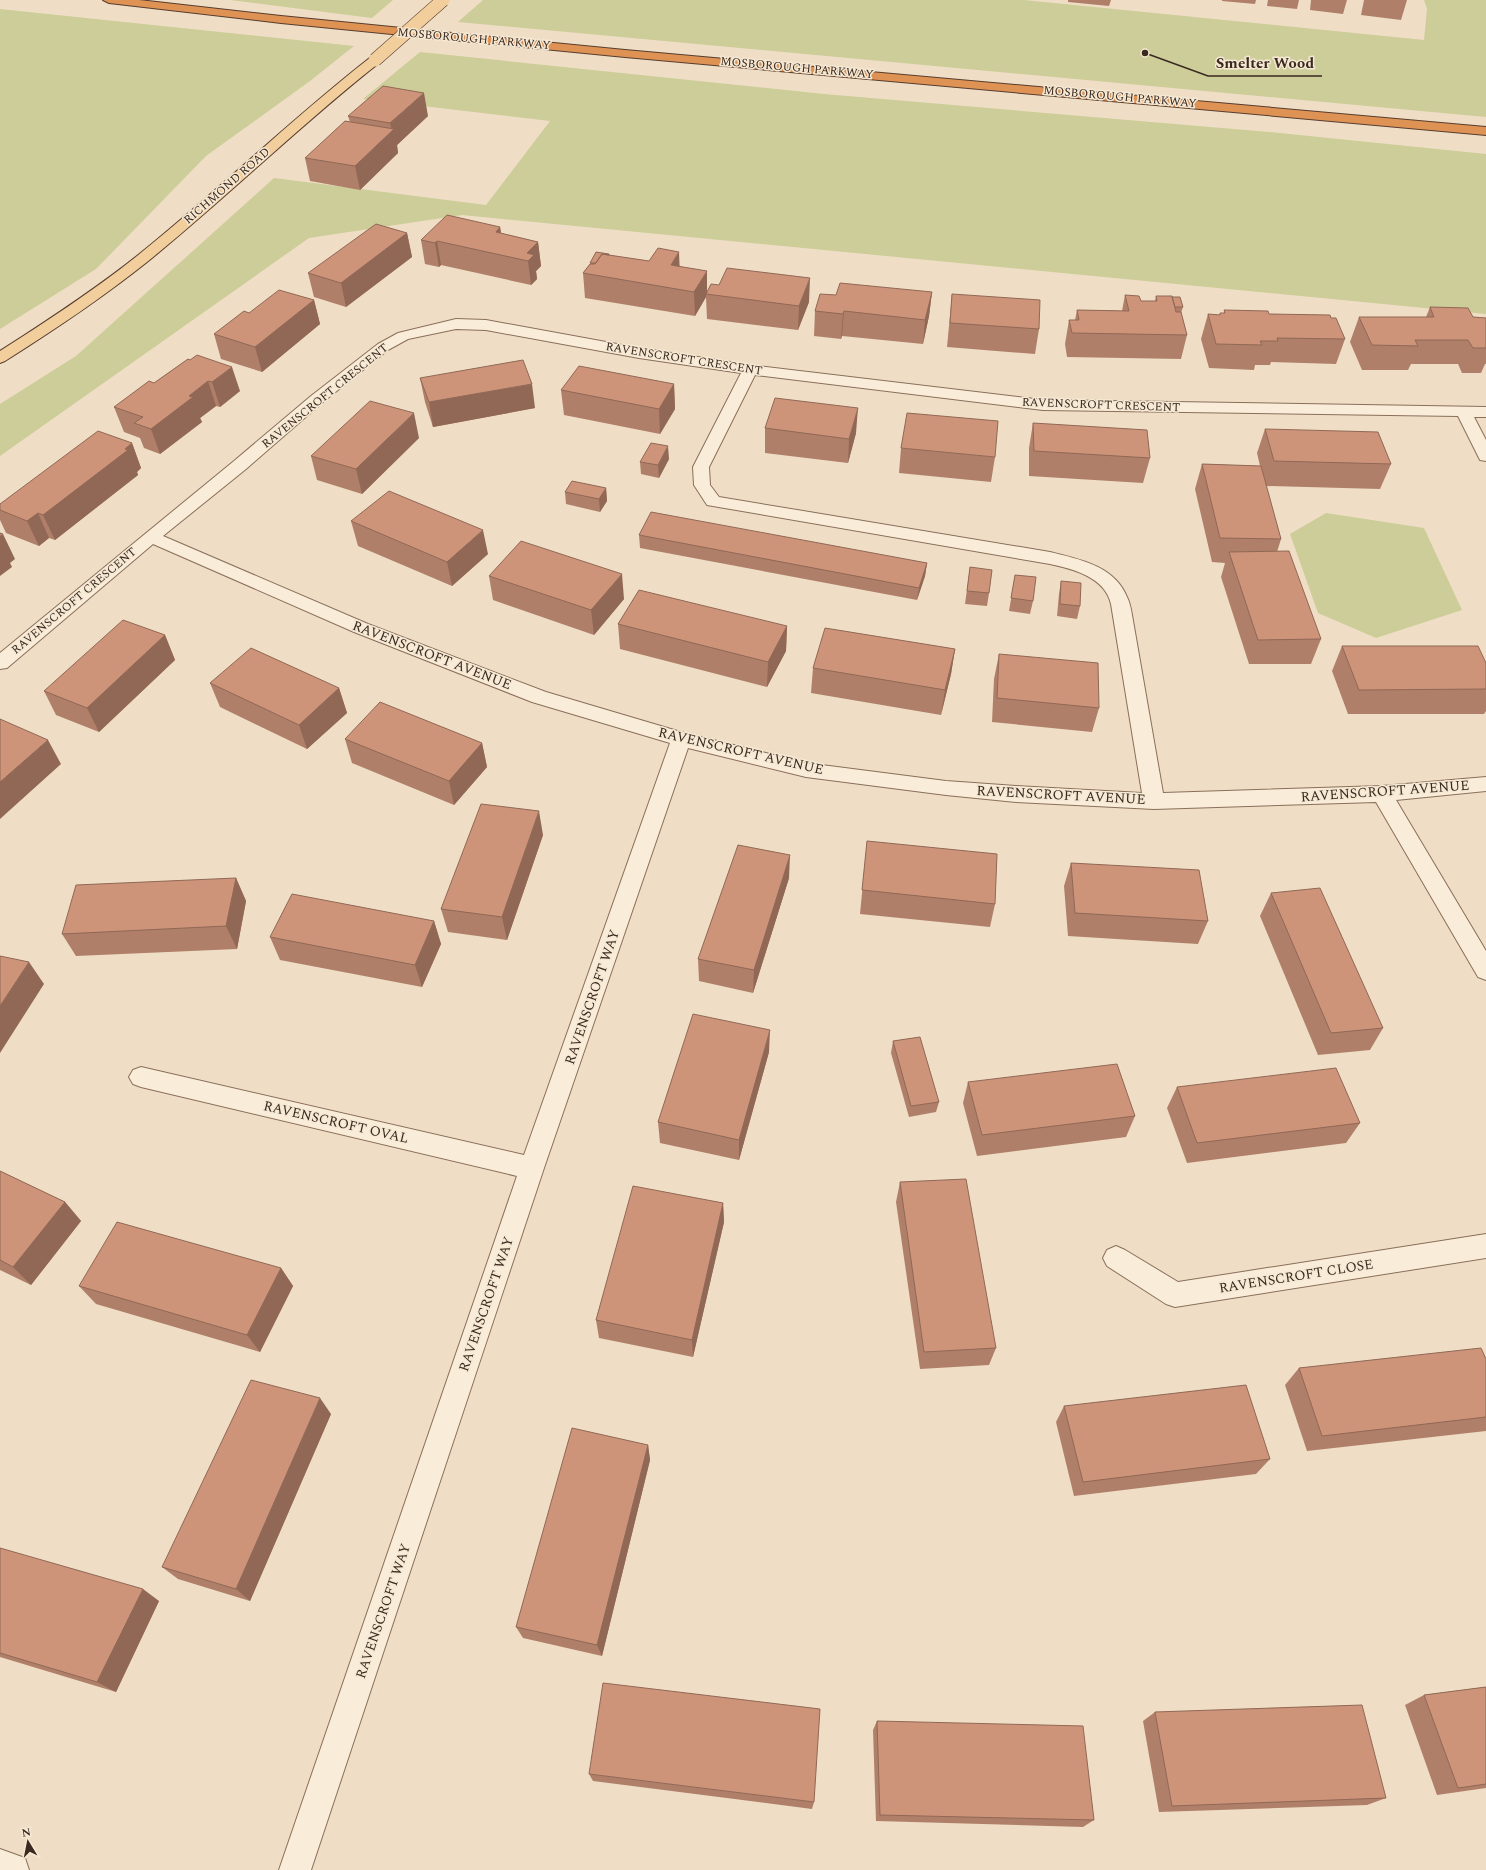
<svg xmlns="http://www.w3.org/2000/svg" width="1486" height="1870" font-family="Spectral,serif">
  <style>
    .green { fill: #cccd98 }
    .lines { fill: none; stroke-linecap: round; stroke-linejoin: round }
    .minor-casing { stroke: #8a6f5b; stroke-width: 2 }
    .major-casing { stroke: #573d2f; stroke-width: 2 }
    .highway-casing { stroke: #573d2f; stroke-width: 2 }
    .minor { fill: #f9ecd8; fill-rule: evenodd }
    .major { fill: #f2ce9d; fill-rule: evenodd }
    .highway { fill: #de9355; fill-rule: evenodd }
    .major-bridge-casing { stroke: #573d2f; stroke-width: 14; stroke-linecap: butt }
    .major-bridge { stroke: #f2ce9d; stroke-width: 13 }
    .wall { fill: #b07f69 }
    .shaded-wall { fill: #906855 }
    .building { fill: #cd947a; stroke: #906855 }
    .labels { text-anchor: middle; dominant-baseline: central; stroke-width: 3; stroke-linejoin: round; paint-order: stroke }
    .far-street-label { font-size: 12px; fill: #3a291f; stroke: #f6e9d4 }
    .street-label { font-size: 14px; fill: #3a291f; stroke: #f6e9d4 }
    .leader { fill: none; stroke: #3a291f; stroke-width: 1.5 }
    .callout-dot { fill: #3a291f; stroke: #f6e9d4; stroke-width: 1.5 }
    .callout-label { font-size: 15px; text-anchor: middle; font-weight: bold; fill: #3a291f; stroke: #f6e9d4; stroke-width: 3; stroke-linejoin: round; paint-order: stroke }
  </style>
  <rect width="100%" height="100%" fill="#efdec5"/>
  <path class="green" d="M230,0H393L372,18Z
    M483,0H1024L1424,40L1427,9L1424,0H1486V117L458,22Z
    M0,9L354,46L310,81L206,156L96,269L0,329Z
    M420,52L824,94L1269,132L1486,154V314L462,215L309,238L0,456V404L76,356L274,178L486,205L550,121L363,99Z
    M1326,513L1424,528L1462,610L1376,638L1318,613L1290,534Z"/>
  <g class="lines">
    <defs>
      <path id="minor" d="M456,319L486,320L639,348L750,365L1043,400L1486,407V417H1474L1486,440V461L1480,460L1458,416L1043,410L755,375L709,467L710,485L719,497L1050,552C1079,559 1115,566 1127,597C1130,603 1131,609 1132,615L1163,793L1382,786L1486,777V791L1396,800L1486,951V980L1478,977L1376,802L1154,809L1016,802L946,795L806,777L688,748L544,1168L311,1870H279L517,1176L141,1087L133,1084L129,1077L133,1070L141,1067L524,1155L670,743L532,702L354,632L153,544L7,668L0,669V653L234,461L311,396L378,344L398,333ZM456,329L486,330L639,358L741,373L693,467L694,485L707,505L1050,564C1073,569 1105,577 1111,604L1142,793L1016,786L946,781L806,763L681,732L546,692L368,624L163,536L246,469L323,402L388,350L408,339Z
        M1486,1234V1258L1175,1307L1166,1304L1107,1266L1103,1258L1107,1250L1116,1246L1125,1250L1178,1282Z
        M0,1849L25,1858L29,1870H0Z"/>
      <path id="major" d="M375,56L381,60L379,63C299,126 226,198 147,262C102,298 54,330 5,361L0,363V351C47,321 93,291 137,256C217,192 290,120 371,57Z"/>
      <path id="highway" d="M103,0H139L281,16L625,50L1486,127V135L625,57L281,23L109,3Z"/>
    </defs>
    <use href="#minor" class="minor-casing"/>
    <use href="#major" class="major-casing"/>
    <use href="#highway" class="highway-casing"/>
    <use href="#minor" class="minor"/>
    <use href="#major" class="major"/>
    <use href="#highway" class="highway"/>
    <defs>
      <path id="major-bridge" d="M375,60L443,0"/>
    </defs>
    <use href="#major-bridge" class="major-bridge-casing"/>
    <use href="#major-bridge" class="major-bridge"/>
  </g>
  <path class="wall" d="M1068,0H1111L1109,6L1068,2Z
    M1222,0H1256L1255,4L1222,1Z
    M1268,0H1299L1297,9L1267,6Z
    M1311,0H1347L1343,14L1310,10Z
    M1364,0H1407L1401,20L1361,15Z
    M348,116H428L397,145L398,153L360,190L310,181L305,158L350,122Z
    M500,227L501,233L538,242L541,266L536,271L537,279L531,285L441,265L439,267L425,264L421,240Z
    M407,233L412,257L346,307L314,297L308,273Z
    M609,255L680,266L707,292L809,302L798,330L707,319L706,297L695,316L585,298L583,273L590,264V263Z
    M932,292L929,316L923,344L842,336L841,339L814,336L815,311L836,295Z
    M952,294L1039,329L1035,354L947,347Z
    M1125,295L1141,301H1155L1156,296L1183,307L1181,313L1187,335L1181,359L1067,357L1065,344L1069,320H1075L1077,310L1122,311Z
    M314,300L320,324L262,372L221,359L214,334L249,313Z
    M1430,307L1473,317L1486,318V364H1485L1481,373H1462L1458,364H1411L1408,370H1362L1350,342L1359,317H1426Z
    M1224,310L1269,314L1331,318L1345,339L1336,364L1271,362L1270,365H1255L1254,370L1209,368L1201,339L1208,314L1220,315V313H1224Z
    M188,359L240,391L220,407L216,406L200,418L202,422L160,454L144,448L140,438L124,432L114,407L154,383Z
    M420,378L535,408L433,427L425,402Z
    M674,384L675,409L660,434L564,415L561,390Z
    M1033,423L1150,458L1143,483L1029,476V448Z
    M765,428L856,433L848,463L765,453Z
    M1265,429L1391,464L1380,489L1266,486L1281,539L1277,552L1321,639L1311,664H1249L1221,577L1225,563L1212,562L1195,489L1202,464L1260,466L1257,453Z
    M419,438L362,494L317,480L311,456Z
    M132,443L141,468L137,472L138,475L55,540L49,538L39,546L6,533L0,520V504Z
    M901,448L995,457L991,482L899,473Z
    M669,459L659,478L641,474L640,462Z
    M606,488L607,501L600,512L566,504L565,492Z
    M351,521L488,554L452,586L358,546Z
    M639,535L927,563L925,576L917,600L640,548Z
    M970,567L989,593L987,606L965,604Z
    M1015,575L1033,601L1030,614L1009,611Z
    M489,576L624,599L594,635L493,600Z
    M1061,581L1080,606L1077,619L1057,616L1059,594Z
    M618,624L787,626L786,651L767,687L620,649Z
    M165,635L175,660L99,732L56,715L44,691Z
    M1342,646L1486,663V711L1484,714H1348L1332,671Z
    M955,649L951,674L941,715L811,693L813,668Z
    M999,654L1099,708L1092,732L992,722L994,679Z
    M210,683L339,688L347,713L307,749L220,707Z
    M345,739L482,743L487,767L454,805L352,763Z
    M543,835L507,940L448,932L441,909Z
    M867,841L995,904L990,927L860,914Z
    M1071,863L1208,921L1198,944L1068,936L1064,886Z
    M236,878L246,901L237,949L76,956L62,934Z
    M789,878L753,993L699,981L698,959Z
    M1271,893L1383,1028L1370,1050L1318,1055L1260,916Z
    M434,921L441,944L422,987L280,960L270,937Z
    M893,1041L939,1102L936,1112L909,1117L891,1053Z
    M769,1052L739,1160L660,1143L658,1122Z
    M968,1082L1135,1116L1126,1137L977,1156L963,1103Z
    M1177,1087L1360,1123L1346,1143L1187,1163L1167,1108Z
    M0,1171L65,1202L81,1221L31,1285L0,1270Z
    M900,1182L996,1348L989,1365L920,1369L896,1202Z
    M723,1203L724,1222L693,1357L599,1338L596,1320Z
    M281,1268L293,1286L260,1352L96,1304L79,1286Z
    M1486,1359V1431L1307,1451L1285,1385L1299,1368Z
    M1064,1406L1270,1459L1256,1474L1074,1496L1056,1422Z
    M331,1414L250,1601L178,1579L162,1567Z
    M648,1445L650,1460L602,1656L523,1638L516,1627Z
    M0,1548L159,1601L116,1692L0,1657Z
    M1486,1687V1788L1437,1795L1405,1705L1424,1695Z
    M1155,1712L1386,1798L1367,1805L1159,1812L1143,1721Z
    M877,1721L1094,1820L1083,1827L876,1821L873,1730Z
    M589,1774L814,1802L812,1809L593,1781Z"/>
  <path class="shaded-wall" d="M424,93L428,116L397,145L398,153L360,190L355,166L392,131L390,123Z
    M500,227L504,251L496,232Z
    M407,233L412,257L346,307L341,283Z
    M437,241L441,265L439,267L435,243Z
    M538,242L541,266L536,271L537,279L531,285L527,253Z
    M679,252L680,276L672,289L671,265Z
    M707,271V295L706,294V297L695,316L694,292Z
    M810,278L809,302L798,330L799,306Z
    M932,292L929,316L923,344L925,320Z
    M314,300L320,324L262,372L255,347Z
    M844,311L842,336L841,339L843,314Z
    M232,367L240,391L220,407L212,382Z
    M208,381L216,406L200,418L202,422L160,454L151,429L189,396Z
    M532,384L535,408L433,427L429,402Z
    M674,384L675,409L660,434L659,409Z
    M858,408L856,433L848,463L849,439Z
    M414,413L419,438L362,494L356,469Z
    M132,443L141,468L137,472L138,475L55,540L43,515Z
    M668,446L669,459L659,478L658,465Z
    M606,488L607,501L600,512L599,499Z
    M38,513L49,538L39,546L27,521Z
    M483,530L488,554L452,586L447,562Z
    M3,534L15,559L10,563L12,567L0,576V537Z
    M927,563L925,576L917,600L919,588Z
    M622,574L624,599L594,635L591,610Z
    M787,626L786,651L767,687L768,662Z
    M165,635L175,660L99,732L87,708Z
    M955,649L951,674L941,715L945,690Z
    M339,688L347,713L307,749L299,725Z
    M48,740L61,764L0,819V782Z
    M482,743L487,767L454,805L449,781Z
    M539,811L543,835L507,940L502,917Z
    M790,855L789,878L753,993L754,970Z
    M236,878L246,901L237,949L226,926Z
    M434,921L441,944L422,987L415,965Z
    M29,962L44,984L0,1053V1006Z
    M770,1030L769,1052L739,1160V1140Z
    M65,1202L81,1221L31,1285L13,1267Z
    M723,1203L724,1222L693,1357L692,1340Z
    M281,1268L293,1286L260,1352L247,1335Z
    M320,1398L331,1414L250,1601L236,1589Z
    M648,1445L650,1460L602,1656L597,1645Z
    M143,1589L159,1601L116,1692L97,1682Z"/>
  <path class="building" d="M383,86L424,93L390,123L348,116Z
    M345,121L394,129L355,166L305,158Z
    M447,215L500,227L496,232L538,242L527,253L534,255L528,261L437,241L435,243L421,240Z
    M376,224L407,233L341,283L308,273Z
    M658,248L679,252L671,265L707,271L694,292L583,273L590,264H595L602,254L649,261Z
    M596,252L609,254V255L602,254L596,263H590Z
    M727,268L810,278L799,306L706,294L711,284L719,285Z
    M840,283L932,292L925,320L844,311L843,314L815,311L820,294L836,295Z
    M279,290L314,300L255,347L214,334L244,311L249,313Z
    M952,294L1040,300L1039,329L950,323Z
    M1125,295L1139,296L1141,301H1157L1156,296H1172L1176,312H1181L1187,335L1072,333L1069,320H1079L1077,310L1129,311Z
    M1172,297H1180L1183,307H1175Z
    M1430,307L1468,308L1473,317L1486,318V348H1473L1468,340H1415L1418,346L1372,345L1359,317H1434Z
    M1224,310L1268,311L1269,314L1330,315L1331,318H1336L1345,339L1277,338L1278,341H1260L1262,345L1216,344L1208,314L1220,315V313H1225Z
    M197,355L232,367L212,382L208,381L189,396L193,397L151,429L134,423L143,417L114,407L149,381L154,383L188,359L190,360Z
    M523,360L532,384L429,402L420,378Z
    M579,366L674,384L659,409L561,390Z
    M775,398L858,408L849,439L765,428Z
    M370,401L414,413L356,469L311,456Z
    M907,413L998,421L995,457L901,448Z
    M1033,423L1147,430L1150,458L1034,451Z
    M1265,429L1378,432L1391,464L1274,461Z
    M98,431L132,443L125,449L128,450L43,515L38,513L27,521L0,510V504Z
    M651,443L668,446L658,465L640,462Z
    M1202,464L1261,466L1281,539L1220,538Z
    M572,481L606,488L599,499L565,492Z
    M389,491L483,530L447,562L351,521Z
    M651,512L927,563L919,588L639,535Z
    M0,533L3,534L0,537Z
    M521,541L622,574L591,610L489,576Z
    M1289,551L1321,639L1258,640L1229,552Z
    M970,567L992,570L989,593L967,591Z
    M1015,575L1036,577L1033,601L1011,598Z
    M1061,581L1081,583L1080,606L1060,604Z
    M639,590L787,626L768,662L618,624Z
    M123,620L165,635L87,708L44,691Z
    M825,628L955,649L945,690L813,668Z
    M1342,646H1478L1486,663V689L1359,690Z
    M251,648L339,688L299,725L210,683Z
    M999,654L1098,663L1099,708L997,698Z
    M380,702L482,743L449,781L345,739Z
    M0,719L48,740L0,782Z
    M481,804L539,811L502,917L441,909Z
    M867,841L997,854L995,904L862,890Z
    M738,845L790,855L754,970L698,959Z
    M1071,863L1199,870L1208,921L1075,913Z
    M236,878L226,926L62,934L76,885Z
    M1320,888L1383,1028L1331,1033L1271,893Z
    M292,894L434,921L415,965L270,937Z
    M0,956L29,962L0,1006Z
    M693,1014L770,1030L739,1140L658,1122Z
    M920,1037L939,1102L911,1106L893,1041Z
    M1117,1064L1135,1116L982,1135L968,1082Z
    M1336,1068L1360,1123L1197,1143L1177,1087Z
    M0,1171L65,1202L13,1267L0,1260Z
    M966,1179L996,1348L924,1352L900,1182Z
    M633,1186L723,1203L692,1340L596,1320Z
    M117,1222L281,1268L247,1335L79,1286Z
    M1481,1348L1486,1359V1417L1322,1436L1299,1368Z
    M251,1380L320,1398L236,1589L162,1567Z
    M1246,1385L1270,1459L1083,1482L1064,1406Z
    M572,1428L648,1445L597,1645L516,1627Z
    M0,1548L143,1589L97,1682L0,1653Z
    M603,1683L820,1709L814,1802L589,1774Z
    M1486,1687V1784L1458,1788L1424,1695Z
    M1362,1705L1386,1798L1172,1806L1155,1712Z
    M877,1721L1083,1726L1094,1820L880,1815Z"/>
  <g class="labels">
    <g class="far-street-label">
      <text transform="translate(474 39) rotate(5)">MOSBOROUGH PARKWAY</text>
      <text transform="translate(797 68) rotate(5)">MOSBOROUGH PARKWAY</text>
      <text transform="translate(1120 97) rotate(5)">MOSBOROUGH PARKWAY</text>
      <text transform="translate(227 186) rotate(-41)">RICHMOND ROAD</text>
      <text transform="translate(684 359) rotate(9)">RAVENSCROFT CRESCENT</text>
      <text transform="translate(325 396) rotate(-39)">RAVENSCROFT CRESCENT</text>
      <text transform="translate(1101 405) rotate(2)">RAVENSCROFT CRESCENT</text>
      <text transform="translate(74 601) rotate(-40)">RAVENSCROFT CRESCENT</text>
    </g>
    <g class="street-label">
      <text transform="translate(432 655) rotate(21)">RAVENSCROFT AVENUE</text>
      <text transform="translate(741 751) rotate(13)">RAVENSCROFT AVENUE</text>
      <text transform="translate(1385 791) rotate(-4)">RAVENSCROFT AVENUE</text>
      <text transform="translate(1061 795) rotate(3)">RAVENSCROFT AVENUE</text>
      <text transform="translate(592 997) rotate(-71)">RAVENSCROFT WAY</text>
      <text transform="translate(336 1122) rotate(13)">RAVENSCROFT OVAL</text>
      <text transform="translate(1296 1276) rotate(-9)">RAVENSCROFT CLOSE</text>
      <text transform="translate(486 1304) rotate(-71)">RAVENSCROFT WAY</text>
      <text transform="translate(383 1611) rotate(-71)">RAVENSCROFT WAY</text>
    </g>
  </g>
  <path class="leader" d="M1145 53L1208 76H1322"/>
  <circle class="callout-dot" cx="1145" cy="53" r="4"/>
  <g class="callout-label">
    <text x="1265" y="68">Smelter Wood</text>
  </g>
  <g transform="translate(28 1842) rotate(350)" stroke="#f6e9d4" stroke-width="3" paint-order="stroke">
  <path d="M0-3L7 15L0 10L-7 15Z" fill="#3a291f"/>
  <text y="-6" font-size="11" font-weight="bold" text-anchor="middle" fill="#3a291f">N</text>
  </g>
</svg>
